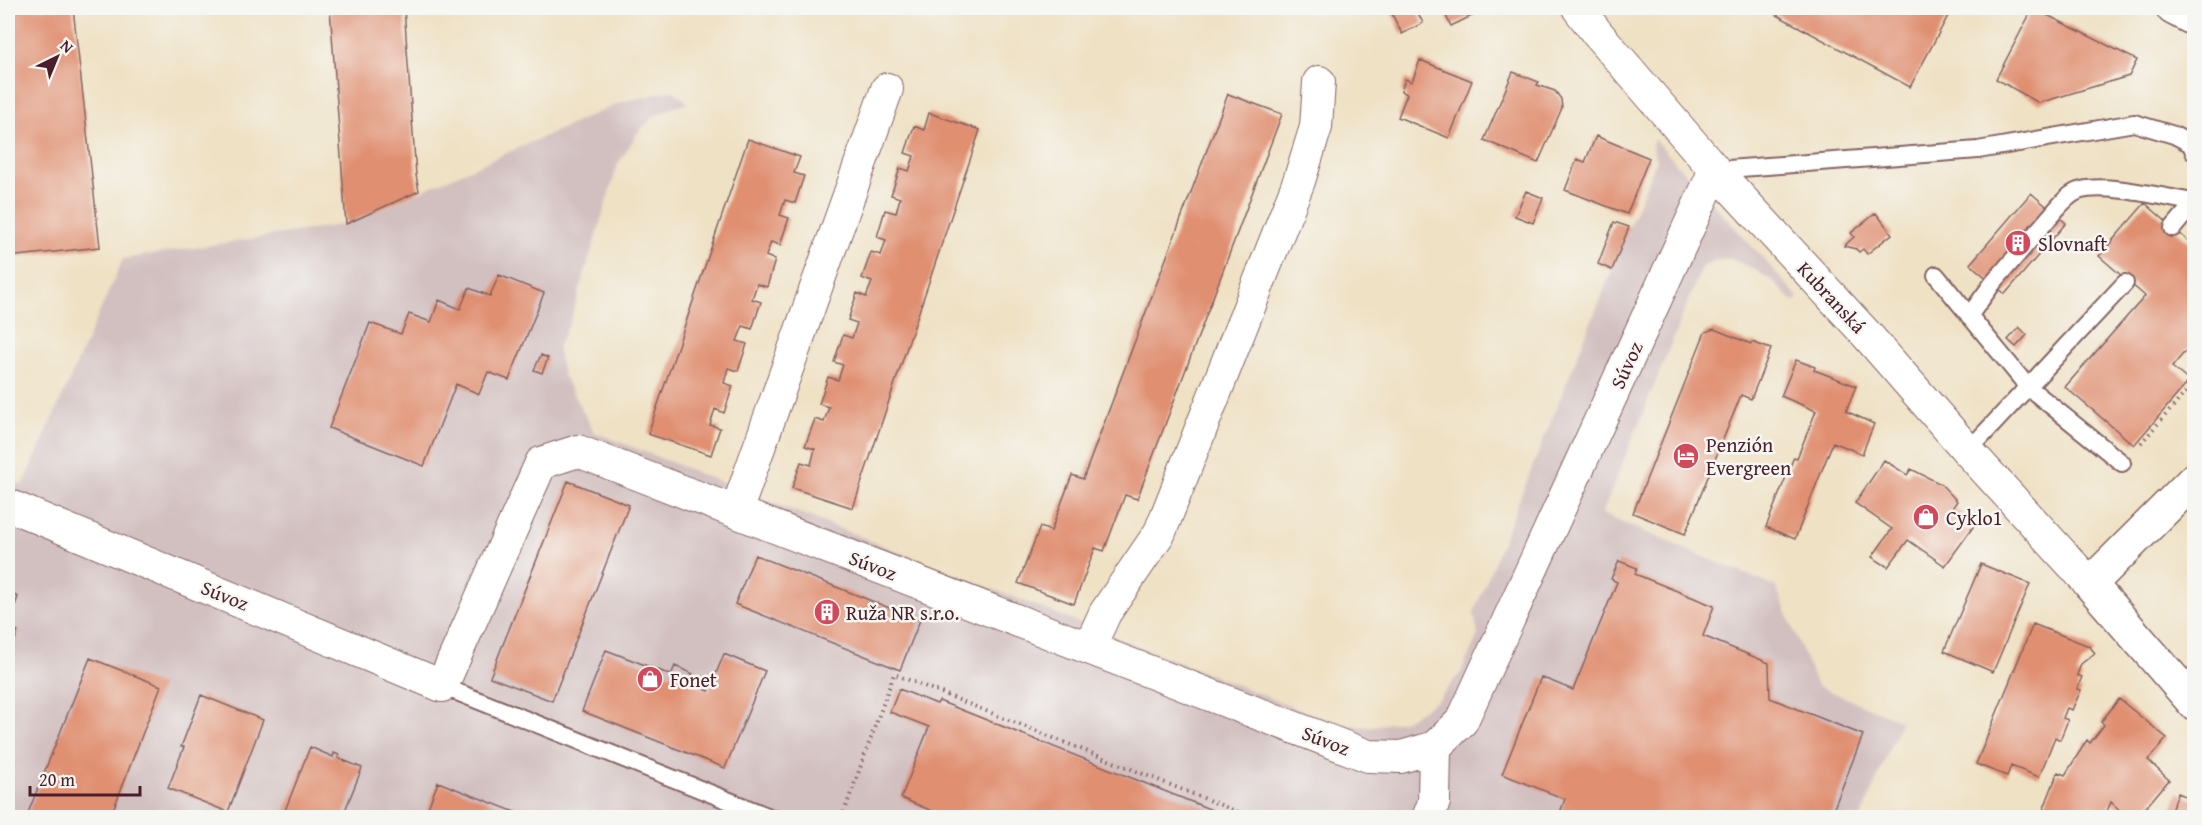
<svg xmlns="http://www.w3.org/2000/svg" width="2202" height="825" font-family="'Gentium Book Plus',serif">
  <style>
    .industrial { fill: #d2bfc0 }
    .building { fill: #e08f71 }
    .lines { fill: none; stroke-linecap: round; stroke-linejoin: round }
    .service-casing { stroke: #846361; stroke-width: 20 }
    .minor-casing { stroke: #846361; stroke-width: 34 }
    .tertiary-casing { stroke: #846361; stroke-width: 36 }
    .primary-casing { stroke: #846361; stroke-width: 36 }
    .path { stroke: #846361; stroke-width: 4; stroke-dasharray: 1.5 4.5; stroke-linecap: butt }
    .service { stroke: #fff; stroke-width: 16 }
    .minor { stroke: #fff; stroke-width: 32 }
    .tertiary { stroke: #fff; stroke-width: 33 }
    .primary { stroke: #fff; stroke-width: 33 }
    .labels { text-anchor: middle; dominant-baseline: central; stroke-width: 5; stroke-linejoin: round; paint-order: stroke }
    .poi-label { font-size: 20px; fill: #4a1f2b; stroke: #f6f6f2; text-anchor: start }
    .street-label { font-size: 20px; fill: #4a1f2b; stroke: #f6f6f2 }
  </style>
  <rect width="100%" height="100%" fill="#f6f6f2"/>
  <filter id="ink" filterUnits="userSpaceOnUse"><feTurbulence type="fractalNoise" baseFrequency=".0167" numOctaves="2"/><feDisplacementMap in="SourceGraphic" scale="12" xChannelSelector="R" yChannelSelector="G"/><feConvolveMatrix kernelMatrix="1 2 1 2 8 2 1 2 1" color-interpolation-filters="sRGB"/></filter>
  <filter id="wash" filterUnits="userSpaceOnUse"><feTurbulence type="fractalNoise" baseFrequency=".008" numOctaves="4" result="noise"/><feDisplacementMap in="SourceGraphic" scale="24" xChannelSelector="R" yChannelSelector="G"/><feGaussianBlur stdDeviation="1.35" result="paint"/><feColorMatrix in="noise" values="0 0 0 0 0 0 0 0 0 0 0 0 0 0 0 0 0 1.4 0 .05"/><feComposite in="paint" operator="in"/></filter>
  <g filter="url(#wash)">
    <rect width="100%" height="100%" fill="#efe1c4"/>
    <path class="industrial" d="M673,90L688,103L670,109L653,117L639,131L618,164L569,325L557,347L563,375L594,432L1290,706L1341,724L1367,727L1406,720L1438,700L1461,672L1478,635L1474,612L1656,161L1652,145L1654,139L1798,297L1794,302L1770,279L1754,269L1729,258L1714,261L1702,267L1602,514L1776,587L1817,686L1901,721L1861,817L8,818V481L23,485L123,259L346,224L622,102Z"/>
    <g id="blocks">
      <path class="building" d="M8,8H73L100,247L8,257Z
        M330,8H404L416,175L419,191L346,224Z
        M1389,8H1415L1423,23L1402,34Z
        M1442,8H1488L1451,26Z
        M1764,8H1941L1950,12L1910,87Z
        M2033,8L2137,60L2129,76L2039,103L1996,79Z
        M1420,60L1472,81L1449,138L1398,117L1407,94L1401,91L1405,79L1412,82Z
        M1513,72L1539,82L1537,85L1555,91L1561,99L1562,108L1538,163L1484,140Z
        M1228,94L1282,114L1137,499L1125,495L1104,551L1095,548L1074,604L1018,583L1040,527L1051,531L1072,475L1083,479Z
        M929,113L980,130L853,508L792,488L801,462L811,465L815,449L805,446L815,419L824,422L829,407L819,404L828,377L838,380L843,365L834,362L843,335L852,338L857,323L848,320L857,293L866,297L872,282L862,278L871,252L881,255L886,240L877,237L885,210L896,213L900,198L891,195L900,168L909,171L914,156L905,153L914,126L924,130Z
        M1596,136L1649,158L1627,214L1565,190L1577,159L1585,162Z
        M748,139L800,157L794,173L804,176L795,203L785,200L780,215L789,218L780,245L771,242L766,256L775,260L767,287L757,284L752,299L761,302L752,329L743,326L737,341L747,344L738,371L728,368L724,383L733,386L724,413L715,409L710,425L720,428L711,455L648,434Z
        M1526,191L1543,198L1533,223L1515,216Z
        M2031,193L2066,223L2005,294L1970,264Z
        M2145,203L2194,246V341L2172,367L2189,381L2134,445L2065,387L2145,296L2099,256Z
        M1876,213L1892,234L1867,254L1863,249L1859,252L1856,249L1844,246L1854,237L1851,233Z
        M1614,222L1629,227L1612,270L1598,264Z
        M499,275L544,293L530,328L509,380L488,372L479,394L456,384L424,466L329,428L370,323L401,334L409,314L431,322L439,300L460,309L469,288L490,296Z
        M2019,327L2027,335L2016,347L2008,340Z
        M1714,329L1751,344L1752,342L1771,349L1751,399L1741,395L1685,534L1633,513L1705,332Z
        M541,355L548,358L542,373L534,370Z
        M1796,360L1815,367L1814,370L1856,386L1846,411L1874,424L1862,454L1833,442L1795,539L1766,527L1794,457L1797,458L1816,411L1781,396Z
        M1884,460L1907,475L1911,469L1941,484L1957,501L1953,507L1976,523L1945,566L1908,540L1888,567L1872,557L1892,529L1855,503Z
        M568,481L629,505L552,701L490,677Z
        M755,555L920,620L900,670L735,604Z
        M1619,561L1637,568L1635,574L1714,606L1703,636L1769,663L1770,698L1863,735L1830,818H1558L1565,799L1502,774L1541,677L1573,690L1617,582L1611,579Z
        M1981,564L2030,584L1993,672L1944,651Z
        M8,593L18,597L8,624Z
        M2033,624L2089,646L2095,653L2081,664L2077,675L2082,677L2077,689L2081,690L2072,710L2067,708L2063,718L2068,720L2060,740L2055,737L2039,777L2011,766L2007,776L1976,764Z
        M8,626L18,631L8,658Z
        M606,650L671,675L675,666L693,674L689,683L709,691L724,654L765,671L725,768L582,711Z
        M90,658L161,686L110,818H26Z
        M899,689L937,704L939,701L1232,818H949L901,798L929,727L890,712Z
        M201,695L263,720L228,812L168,788L184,747H181Z
        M2119,699L2167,738L2148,760L2169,780L2137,818H2128L2111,802L2104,818H2053L2042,813L2058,772L2065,775L2087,740L2090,743L2104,725L2101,722Z
        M310,747L333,757L334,753L339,755L338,758L362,768L342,818H282Z
        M438,782L528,817V818H424Z
        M2178,793L2194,800V818H2161L2163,814L2169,816Z"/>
    </g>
  </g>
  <g filter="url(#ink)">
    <use href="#blocks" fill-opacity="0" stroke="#846361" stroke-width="1.5"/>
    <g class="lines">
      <defs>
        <path id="service" d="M1715,170L1978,150L2134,123L2174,135L2191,144L2194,152
          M2173,228L2194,203
          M1936,275L2028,387L2122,463
          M1969,316L1993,283L2054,212C2060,205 2068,195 2078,191C2106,182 2165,198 2194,202
          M1968,451L2125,283
          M442,686L772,818"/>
        <path id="minor" d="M1578,8L1597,33L1715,170L1867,335L1968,451L2090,584
          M8,505L442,686L541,463L578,451L1368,756L1401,757L1435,747L1462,721L1715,170
          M736,512L887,89
          M1089,648L1105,613L1160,532L1299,181L1316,127L1319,82
          M1428,818L1434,802L1435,747"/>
        <path id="tertiary" d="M2194,480L2090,584L2194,703"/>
        <path id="primary" d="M2173,8L2194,19"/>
      </defs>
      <use href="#service" class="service-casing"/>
      <use href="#minor" class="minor-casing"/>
      <use href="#tertiary" class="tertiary-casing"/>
      <use href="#primary" class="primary-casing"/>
      <path class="path" d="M2141,443L2194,383
        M842,818L894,674L1253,818"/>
      <use href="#service" class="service"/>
      <use href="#minor" class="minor"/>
      <use href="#tertiary" class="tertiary"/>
      <use href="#primary" class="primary"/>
    </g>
  </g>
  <defs>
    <symbol id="building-disc" viewBox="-11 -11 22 22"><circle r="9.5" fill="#d1495b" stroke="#f6f6f2"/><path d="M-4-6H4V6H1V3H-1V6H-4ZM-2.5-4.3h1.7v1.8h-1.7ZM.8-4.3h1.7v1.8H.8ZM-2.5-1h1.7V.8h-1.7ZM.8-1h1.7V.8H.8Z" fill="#fff"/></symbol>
    <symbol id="hotel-disc" viewBox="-11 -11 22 22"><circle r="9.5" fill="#d1495b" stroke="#f6f6f2"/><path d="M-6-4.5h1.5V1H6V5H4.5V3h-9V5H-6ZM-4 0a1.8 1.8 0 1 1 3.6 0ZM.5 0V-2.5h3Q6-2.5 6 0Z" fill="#fff"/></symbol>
    <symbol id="shop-disc" viewBox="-11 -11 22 22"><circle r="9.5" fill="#d1495b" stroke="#f6f6f2"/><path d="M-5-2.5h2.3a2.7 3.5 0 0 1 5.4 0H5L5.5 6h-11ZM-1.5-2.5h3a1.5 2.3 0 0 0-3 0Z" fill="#fff"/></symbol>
  </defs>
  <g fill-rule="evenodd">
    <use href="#building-disc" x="2003" y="228" width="30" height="30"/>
    <use href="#hotel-disc" x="1671" y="441" width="30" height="30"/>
    <use href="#shop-disc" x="1911" y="502" width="30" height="30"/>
    <use href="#building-disc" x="812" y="597" width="30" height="30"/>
    <use href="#shop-disc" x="635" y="664" width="30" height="30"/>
  </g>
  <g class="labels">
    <g class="poi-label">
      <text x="2038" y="243">Slovnaft</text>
      <text x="1706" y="444">Penzión<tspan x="1706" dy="23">Evergreen</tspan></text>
      <text x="1946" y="517">Cyklo1</text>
      <text x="846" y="612">Ruža NR s.r.o.</text>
      <text x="670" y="679">Fonet</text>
    </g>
    <g class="street-label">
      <text transform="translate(1832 297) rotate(47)">Kubranská</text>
      <text transform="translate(1626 365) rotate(-65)">Súvoz</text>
      <text transform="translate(873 565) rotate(21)">Súvoz</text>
      <text transform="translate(225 595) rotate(22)">Súvoz</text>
      <text transform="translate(1326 740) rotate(21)">Súvoz</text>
    </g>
  </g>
  <rect width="2202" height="825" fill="none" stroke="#f6f6f2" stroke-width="30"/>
  <g transform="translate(57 57) rotate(43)" stroke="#f6f6f2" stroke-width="4.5" paint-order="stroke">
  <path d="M0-4.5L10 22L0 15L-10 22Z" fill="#4a1f2b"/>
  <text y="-9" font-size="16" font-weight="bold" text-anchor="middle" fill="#4a1f2b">N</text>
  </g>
  <path d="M30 786v9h110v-9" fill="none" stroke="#4a1f2b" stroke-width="3"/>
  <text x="39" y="786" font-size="18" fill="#4a1f2b" stroke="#f6f6f2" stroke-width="4.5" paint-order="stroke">20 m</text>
</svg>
